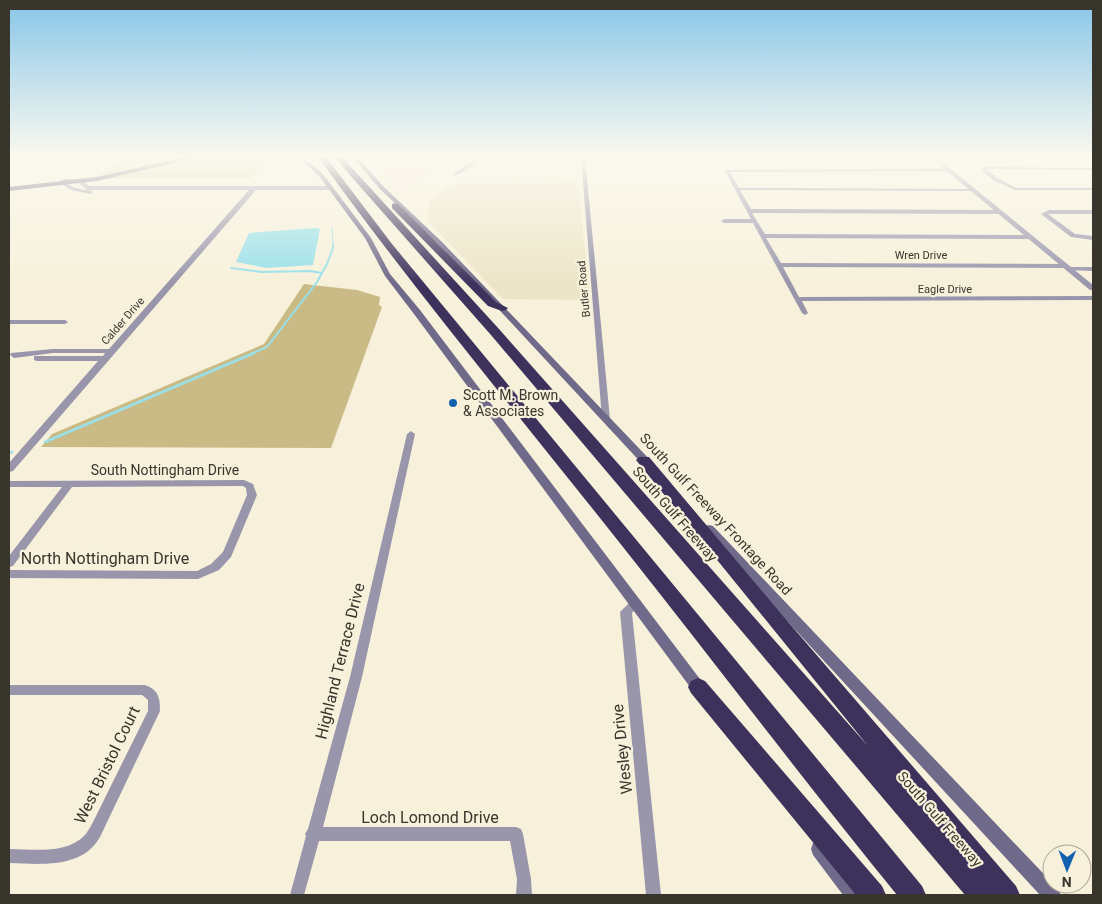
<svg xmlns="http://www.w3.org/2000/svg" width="1102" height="904" font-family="Roboto,sans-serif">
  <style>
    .built { fill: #ede5c7 }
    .industrial { fill: #fbe0de }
    .green { fill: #dfd5b4 }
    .forest { fill: #cabb86 }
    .water { fill: #99e0ea }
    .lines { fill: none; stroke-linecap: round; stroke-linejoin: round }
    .stream-far2 { stroke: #99e0ea; stroke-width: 1 }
    .stream-far1 { stroke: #99e0ea; stroke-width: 2 }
    .stream { stroke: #99e0ea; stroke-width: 2.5 }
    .minor { fill: #9996ac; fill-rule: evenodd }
    .tertiary { fill: #9996ac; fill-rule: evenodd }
    .secondary { fill: #706a8a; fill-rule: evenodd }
    .primary { fill: #534c71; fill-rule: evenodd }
    .motorway { fill: #3c325c; fill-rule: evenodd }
    .poi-dot { fill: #1261af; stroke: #f7f1db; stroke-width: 2 }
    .labels { text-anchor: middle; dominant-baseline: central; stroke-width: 4.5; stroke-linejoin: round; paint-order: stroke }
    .far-street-label { font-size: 11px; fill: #38352d; stroke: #f7f1db }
    .poi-label { font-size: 14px; fill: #38352d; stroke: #f7f1db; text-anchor: start }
    .street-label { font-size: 14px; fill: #38352d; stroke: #f7f1db }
    .near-street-label { font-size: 16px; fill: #38352d; stroke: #f7f1db }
  </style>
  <rect width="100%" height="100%" fill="#f7f1db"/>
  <path class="built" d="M578,183L590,300L503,299L428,221L429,201L452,184Z"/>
  <path class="industrial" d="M367,157H436L427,174L412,183L397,187Z"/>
  <path class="green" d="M47,157H294L298,163H265L251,178L97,179L120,161L39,162Z
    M489,157H1093V160L695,161L682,158L490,159Z"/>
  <path class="forest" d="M304,284L357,290L380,297L379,305L382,307L331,448L41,447L52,434L264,344Z"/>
  <path class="water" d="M315,228L320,229L313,265L267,268L236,262L249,233Z"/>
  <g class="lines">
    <path class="stream-far2" d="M905,158H1093
      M332,228L333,244"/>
    <path class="stream-far1" d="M231,268L261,272L310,271L322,273
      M251,354L267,347L317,282L327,264L333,248V243"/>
    <path class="stream" d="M45,442L254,353
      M9,453L12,452"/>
    <path class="minor" d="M475,157H480C474,165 464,174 454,175V173L470,163Z
      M581,157H585L610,419L606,421L602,419Z
      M982,167L1093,168V170L987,169L997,178L1016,188H1093V190H1015L993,180L983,172Z
      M948,169H950V171L730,172L739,188L972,189L974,190L972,191L740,190L751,209L999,210L1002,212L999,214L752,213L765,234L1030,235L1033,237L1030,239L766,238L781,263L1064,264L1067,266L1064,268L783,267L799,297L1093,296V300L802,301L808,313L805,315L802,313L753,223H724L721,221L724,219H751L725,171L727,170Z
      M1049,210H1093V214H1048L1075,234L1093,236V240L1071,237L1041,214Z
      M1069,267H1093V271L1067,270V268Z
      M9,320H65L68,322L65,324H9Z
      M411,431L415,434L362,677L323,827H516L521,829L523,834L531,879L532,895H516L517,879L510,841H319L304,895H290L306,836L305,834L308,829L350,677L407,434Z
      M244,480L253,484L257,495L231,557L219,570L198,579L9,578V570L197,571L211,564L223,552L247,495L246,488L243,486L72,487L13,566L9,567V556L62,487H9V481Z
      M636,599L640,600L641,603L632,613L661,895H646L620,612L632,600Z
      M9,685H145C159,690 160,698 160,711L100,837C82,869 41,864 9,863V849C33,849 66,855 85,835C89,830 92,824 95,818L148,711V700L142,695H9Z"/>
    <path class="tertiary" d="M930,157H936L1093,285V290H1090Z
      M81,179L89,186H330L333,188L330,190H256L13,471L9,472V463L98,361H37L34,360V356H103L105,353H53L14,358L10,355L11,353L53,349H109L249,190H87L79,183H66L75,188L92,191L93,192L90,194L71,190L63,185L64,183L60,181L63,179Z"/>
    <path class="secondary" d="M298,157H303L323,174L371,238L390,274L420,310L706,687L708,691L706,695L701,697L696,695L414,314L385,276L365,238L319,176Z
      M352,157H357L384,187L443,243L654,464L655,466L654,468H646L439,245L380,189Z
      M709,525L713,526L1058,889L1061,895H1040L705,532L703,529L705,526Z
      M819,841L825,843L860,889L863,895H843L813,855L811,849L813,843Z"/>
    <path class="primary" d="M186,157H199L97,181L9,191V187L97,177Z"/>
    <path class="motorway" d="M318,157H326L392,244L922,886L926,895H897C804,781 715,663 623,547C521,418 415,291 318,157Z
      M334,157H342L499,329L868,746L636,460L639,457H649L783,616L1016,886L1020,895H965L491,335Z
      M395,203L398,204L496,302L508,308L506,310L502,311L488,306L392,208V204Z
      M698,678L705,681L882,886L886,895H856L691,693L688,687L691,681Z"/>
  </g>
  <linearGradient id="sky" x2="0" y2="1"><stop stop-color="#88c6e9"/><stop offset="0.55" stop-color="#fbf9ef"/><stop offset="1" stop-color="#fbf9ef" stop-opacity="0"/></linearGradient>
  <rect width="1102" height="284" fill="url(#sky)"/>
  <circle class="poi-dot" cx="453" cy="403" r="5"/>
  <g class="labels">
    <g class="far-street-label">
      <text x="921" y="255">Wren Drive</text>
      <text transform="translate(584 289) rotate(-95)">Butler Road</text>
      <text x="945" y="289">Eagle Drive</text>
      <text transform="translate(123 321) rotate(-49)">Calder Drive</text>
    </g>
    <g class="poi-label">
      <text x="463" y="395">Scott M. Brown<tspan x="463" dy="16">&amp; Associates</tspan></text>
    </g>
    <g class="street-label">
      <text x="165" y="470">South Nottingham Drive</text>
      <text transform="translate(675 514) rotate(49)">South Gulf Freeway</text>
      <text transform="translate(716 514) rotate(47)">South Gulf Freeway Frontage Road</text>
      <text transform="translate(940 819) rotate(49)">South Gulf Freeway</text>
    </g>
    <g class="near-street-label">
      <text x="105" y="558">North Nottingham Drive</text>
      <text transform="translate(340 661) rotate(-76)">Highland Terrace Drive</text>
      <text transform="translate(622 749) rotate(-96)">Wesley Drive</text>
      <text transform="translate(107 765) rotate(-64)">West Bristol Court</text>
      <text x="430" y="817">Loch Lomond Drive</text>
    </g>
  </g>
  <rect width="1102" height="904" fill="none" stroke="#38352d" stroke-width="20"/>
  <g transform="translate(1067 869) rotate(181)"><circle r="24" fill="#f7f1db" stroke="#aba695"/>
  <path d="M0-4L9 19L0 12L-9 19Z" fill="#1261af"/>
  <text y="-8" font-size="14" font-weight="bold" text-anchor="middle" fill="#38352d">N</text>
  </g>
</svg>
